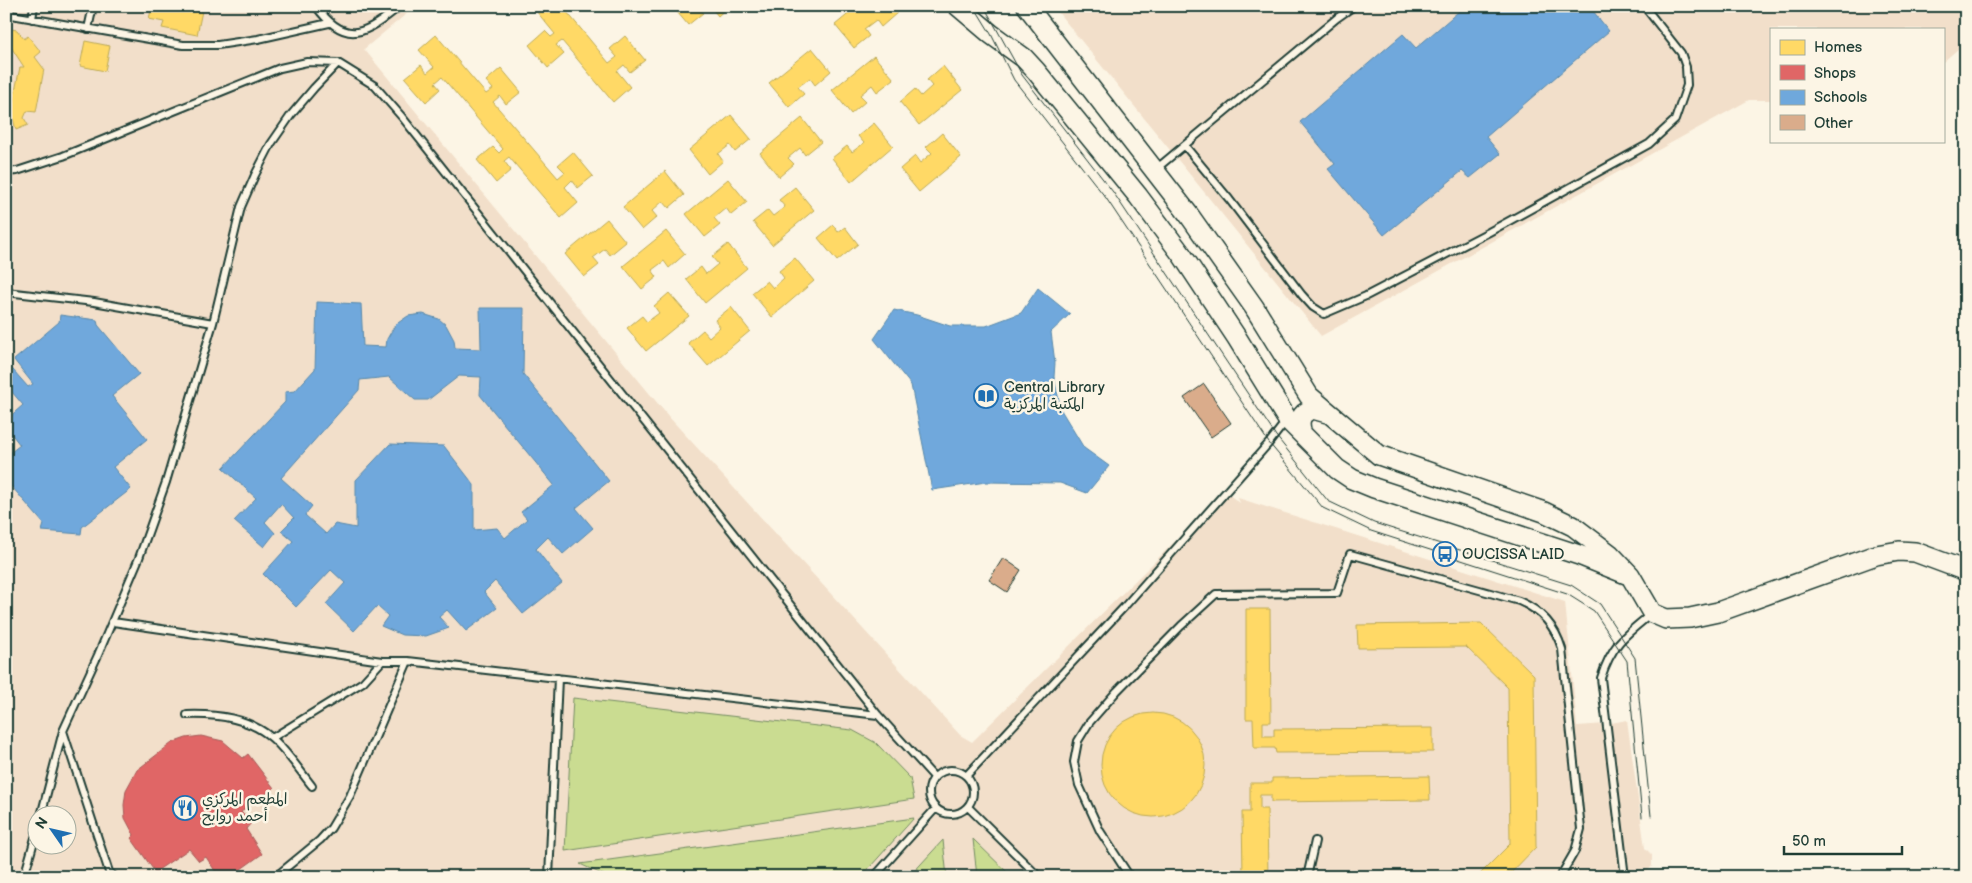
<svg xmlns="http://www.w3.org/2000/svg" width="1972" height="883" font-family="'Balsamiq Sans','Playpen Sans Arabic',sans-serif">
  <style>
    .built { fill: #f2dfca; fill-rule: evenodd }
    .green { fill: #cadc91; stroke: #748c62 }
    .homes { fill: #ffd966; stroke: #bcaa57 }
    .shops { fill: #e06666; stroke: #a65a57 }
    .schools { fill: #6fa8dc; stroke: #5788aa; fill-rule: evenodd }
    .building { fill: #daac8b; stroke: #1f3d34 }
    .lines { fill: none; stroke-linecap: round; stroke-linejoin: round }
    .lane-casing { stroke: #1f3d34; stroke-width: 10 }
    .secondary-casing { stroke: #1f3d34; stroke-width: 22 }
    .lane { stroke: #fcf5e5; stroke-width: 6 }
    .secondary { stroke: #fcf5e5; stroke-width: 19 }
    .tram { stroke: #1f3d34; stroke-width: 1 }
    .labels { text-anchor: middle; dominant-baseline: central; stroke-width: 5; stroke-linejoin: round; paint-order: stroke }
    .poi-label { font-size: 15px; fill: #1f3d34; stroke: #fcf5e5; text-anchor: start }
  </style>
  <rect width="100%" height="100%" fill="#fcf5e5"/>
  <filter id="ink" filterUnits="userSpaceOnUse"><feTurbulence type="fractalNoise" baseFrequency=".02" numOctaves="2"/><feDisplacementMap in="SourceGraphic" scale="10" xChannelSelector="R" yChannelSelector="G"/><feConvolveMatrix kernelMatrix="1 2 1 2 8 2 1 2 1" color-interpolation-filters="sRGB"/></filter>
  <g filter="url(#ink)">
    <path class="built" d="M6,6H416L364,49L669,417L960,735L972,742L1225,492L1240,503L1238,498L1565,602L1577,726L1606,724L1627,720L1645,848L1652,855V866L1646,873V877H6ZM38,816H68V846H38Z
      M1053,6H1966V42L1943,62V29H1771V100H1749L1321,336Z"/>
    <path class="green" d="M573,698L852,730L876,743L910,778L914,799L565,851Z
      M914,818L861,877H608L580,864Z
      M973,839L1012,877H977Z
      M943,840L947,877H909Z"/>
    <path class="homes" d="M152,6H203L197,35L162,28L164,22L149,19Z
      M532,6H562L609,63L617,57L610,49L625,36L645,60L630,72L624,65L617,71L630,87L613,102L562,41L556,45L564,54L548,68L529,45L545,31L551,37L555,34Z
      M672,6H697L703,13L688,25Z
      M710,6H729L718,16Z
      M858,6H891L897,13L881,27L876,20L864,29L869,36L854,48L835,25Z
      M6,28L17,30L24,39L28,36L41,52L35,57L44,69L36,112L27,111L24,118L28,125L16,130L11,111L20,67H24L11,47L9,53H6Z
      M436,35L486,94L493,89L486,81L501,68L521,92L506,104L500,96L493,102L558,178L565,172L558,165L573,152L593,176L578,188L572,180L565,187L578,203L561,218L509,157L504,161L511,170L496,183L477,160L493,147L499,153L503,149L442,77L435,83L440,89L426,102L405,78L421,65L427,73L434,67L419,50Z
      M85,41L110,46L105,71L80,66Z
      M812,48L831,71L815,85L810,78L798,87L804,94L789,107L769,83Z
      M874,56L894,79L877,92L872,85L860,95L866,101L851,114L832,90Z
      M943,66L962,90L919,125L900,102L915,89L921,96L932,86L927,80Z
      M731,115L751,139L735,152L730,145L718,154L723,161L708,174L689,150Z
      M802,118L821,142L805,155L800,148L788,158L794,164L779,177L760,153Z
      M874,123L893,146L851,182L832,158L847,146L852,152L864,143L858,136Z
      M942,133L961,157L919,192L900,169L915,156L920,163L932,153L926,147Z
      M665,171L684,195L669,208L663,201L652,211L657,217L642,230L623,207Z
      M728,179L747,202L731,215L726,208L714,218L720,225L705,237L686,214Z
      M795,187L814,210L772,245L753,222L768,210L773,216L785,207L779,200Z
      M607,219L626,242L610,255L605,249L593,258L599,265L584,277L565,254Z
      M833,225L838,232L845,227L858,244L837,261L818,238Z
      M666,231L685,254L669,268L664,261L652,270L657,277L642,289L623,266Z
      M728,244L747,268L705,303L686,279L701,267L706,274L718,264L712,257Z
      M795,258L814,281L772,317L752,293L767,281L773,288L784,278L779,271Z
      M669,293L689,316L646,351L627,328L642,316L647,322L659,313L654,306Z
      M731,307L750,331L708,366L688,343L703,330L709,337L720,327L715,320Z
      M1246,609H1270L1271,722H1263V736H1274V729L1433,728V752L1276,753L1275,748H1254L1253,719H1246Z
      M1481,623L1534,675L1536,847L1507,877H1477L1510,844L1508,688L1466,647L1358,648L1357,625Z
      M1101 765a52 52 0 1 1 104 0a52 52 0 1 1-104 0Z
      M1429,776L1430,800L1271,802V795H1260V809H1267L1268,877H1243L1242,812H1250V783H1272V778Z"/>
    <path class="shops" d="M201,736L223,741L243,758L248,754L274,788L241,812L251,823L246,829L262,854L230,877H219L206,857L199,861L189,849L155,872L131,838L134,835L125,818L124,805L126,790L137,770L172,743L186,738Z"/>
    <path class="schools" d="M1465,6H1589L1609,31L1486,137L1500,154L1470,178L1462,171L1384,235L1328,169L1335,164L1300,122L1403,34L1416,48Z
      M1038,288L1070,314L1051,332L1055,363L1054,377L1061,410L1084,448L1109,466L1087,493L1060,483L986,482L932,490L911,385L874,339L894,310L917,315L950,326H986L1021,313Z
      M317,302L361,304L363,346L386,347L387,339L395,325L408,316L423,314L439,319L446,325L454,340L455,348L481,349L480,308H524L523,374L609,481L576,508L593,528L563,554L548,537L536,549L562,583L523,614L495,581L484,592L497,608L466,631L447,610L439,617L449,628L426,636L402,635L381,626L388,616L377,606L354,631L326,604L345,583L331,570L296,607L263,574L293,541L281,531L294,518L281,504L265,522L275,533L264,547L234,521L256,498L223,468L285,402V392L295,391L315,369ZM459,376L481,377L480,395L554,485L521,512L527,519L505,538L497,528L474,530V485L444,446L390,444L356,480V528L335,524L326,534L305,515L312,506L281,478L359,390L360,380L389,377L415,400H428Z
      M60,315L97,320L98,325L139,374L112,396L147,439L113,467L131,489L82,527L81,534L42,531L44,524L6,480V456L20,445L6,427V420L23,405L6,385V362L28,387L33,384L14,360L59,322Z"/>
    <path class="building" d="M1204,384L1231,423L1211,437L1184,398Z
      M1003,558L1021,570L1007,592L989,580Z"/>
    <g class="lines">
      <defs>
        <path id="lane" d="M316,6C346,48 367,33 400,6
          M6,14L183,45H218L258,39L329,23
          M32,19L34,6
          M88,29L93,6
          M1185,146L1229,199L1302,295L1313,307L1324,314L1366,296L1489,232L1649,144L1675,120L1687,85L1686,67L1681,53L1644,6
          M1156,169L1337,18L1354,6
          M6,172L17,171L63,156L280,68L307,62L338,63L375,86L402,117L878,715L934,777
          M6,292L94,302L213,323
          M113,622L382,661H408L878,715
          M187,715C215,714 249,718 272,738C286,750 300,771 312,786
          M63,731L109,872L115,877
          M272,738L363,682L382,661
          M929 792a22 22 0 1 1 44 0a22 22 0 1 1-44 0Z
          M967,775L1125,606L1269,443L1286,421
          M968,807L1039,877
          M41,816L63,731L98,655L139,558L166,482L213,323L241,207L255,175L271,144L291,115L314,88L338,63
          M24,877L38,827
          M275,877L320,840L331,828L350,796L408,661
          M549,877L558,678
          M874,877L936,808
          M1130,877L1100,831L1079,785L1074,762L1078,741L1089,723L1117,691L1181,626L1216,594L1337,593L1350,554L1519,601C1542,611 1555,626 1562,649L1581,829L1575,851L1560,877
          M1307,877L1315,841
          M1625,877L1601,678C1612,644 1624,636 1651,614"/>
        <path id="secondary" d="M958,6L991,34L1024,58L1036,71L1138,196L1182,255L1237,338L1287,419L1337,469L1352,479L1374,488L1579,555L1626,574
          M1027,6L1189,215L1254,307L1309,396L1379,455L1544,512L1573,526L1610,554L1630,575L1652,613L1666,619L1690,618L1718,612L1876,555L1899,551L1915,552L1966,571
          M1302,434C1298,421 1300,413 1313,409L1327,413"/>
      </defs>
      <use href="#lane" class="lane-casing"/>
      <use href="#secondary" class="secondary-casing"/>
      <use href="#lane" class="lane"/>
      <use href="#secondary" class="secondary"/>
      <path class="tram" d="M974,6L991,34L1014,80L1106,198L1269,443L1323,508L1371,531L1567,594L1594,611L1627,661L1642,817
        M984,6L1022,75L1113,192L1276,436L1328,501L1374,523L1571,585L1600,604L1635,658L1651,816"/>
    </g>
  </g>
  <defs>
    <symbol id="library-ring" viewBox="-11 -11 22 22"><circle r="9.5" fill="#fcf5e5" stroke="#1f6fb2" stroke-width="1.5"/><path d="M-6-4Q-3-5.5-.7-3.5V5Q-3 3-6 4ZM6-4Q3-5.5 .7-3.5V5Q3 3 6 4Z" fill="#1f6fb2"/></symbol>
    <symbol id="bus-ring" viewBox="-11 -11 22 22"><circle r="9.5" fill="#fcf5e5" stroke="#1f6fb2" stroke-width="1.5"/><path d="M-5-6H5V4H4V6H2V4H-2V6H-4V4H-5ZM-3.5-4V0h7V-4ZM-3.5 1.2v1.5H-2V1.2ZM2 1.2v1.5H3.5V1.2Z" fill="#1f6fb2"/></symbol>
    <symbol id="restaurant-ring" viewBox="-11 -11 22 22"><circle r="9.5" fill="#fcf5e5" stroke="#1f6fb2" stroke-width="1.5"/><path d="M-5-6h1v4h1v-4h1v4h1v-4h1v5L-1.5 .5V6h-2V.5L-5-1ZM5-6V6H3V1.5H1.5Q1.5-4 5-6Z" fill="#1f6fb2"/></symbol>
  </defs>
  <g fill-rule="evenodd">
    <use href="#library-ring" x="972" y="382" width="28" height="28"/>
    <use href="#bus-ring" x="1431" y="540" width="28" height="28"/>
    <use href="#restaurant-ring" x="171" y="794" width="28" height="28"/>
  </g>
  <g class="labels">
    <g class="poi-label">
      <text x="1004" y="387">Central Library<tspan x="1004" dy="17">المكتبة المركزية</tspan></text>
      <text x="1462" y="554">OUCISSA LAID</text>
      <text x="202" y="799">المطعم المركزي<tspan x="202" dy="17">أحمد روابح</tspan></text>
    </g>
  </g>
  <rect width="1972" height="883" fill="none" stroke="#fcf5e5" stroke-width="25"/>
  <rect x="12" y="12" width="1947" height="858" fill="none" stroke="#1f3d34" stroke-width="2" filter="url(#ink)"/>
  <rect x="1770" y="28" width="175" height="115" fill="#fcf5e5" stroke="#a4ab9e"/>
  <rect x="1780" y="40" width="25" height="15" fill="#ffd966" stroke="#a4ab9e"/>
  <text x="1814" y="52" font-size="15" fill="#1f3d34">Homes</text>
  <rect x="1780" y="65" width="25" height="15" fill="#e06666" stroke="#a4ab9e"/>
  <text x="1814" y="78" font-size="15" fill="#1f3d34">Shops</text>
  <rect x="1780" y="90" width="25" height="15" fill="#6fa8dc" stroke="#a4ab9e"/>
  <text x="1814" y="102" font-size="15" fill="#1f3d34">Schools</text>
  <rect x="1780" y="115" width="25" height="15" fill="#daac8b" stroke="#a4ab9e"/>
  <text x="1814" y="128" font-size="15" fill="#1f3d34">Other</text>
  <g transform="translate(52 830) rotate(304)"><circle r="24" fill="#fcf5e5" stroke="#a4ab9e"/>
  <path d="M0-4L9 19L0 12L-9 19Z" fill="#1f6fb2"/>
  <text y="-8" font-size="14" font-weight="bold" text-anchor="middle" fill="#1f3d34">N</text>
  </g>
  <path d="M1784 846v8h118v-8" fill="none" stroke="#1f3d34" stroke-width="2.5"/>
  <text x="1792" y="846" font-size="15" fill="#1f3d34" stroke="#fcf5e5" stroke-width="4" paint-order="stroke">50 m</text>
</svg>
